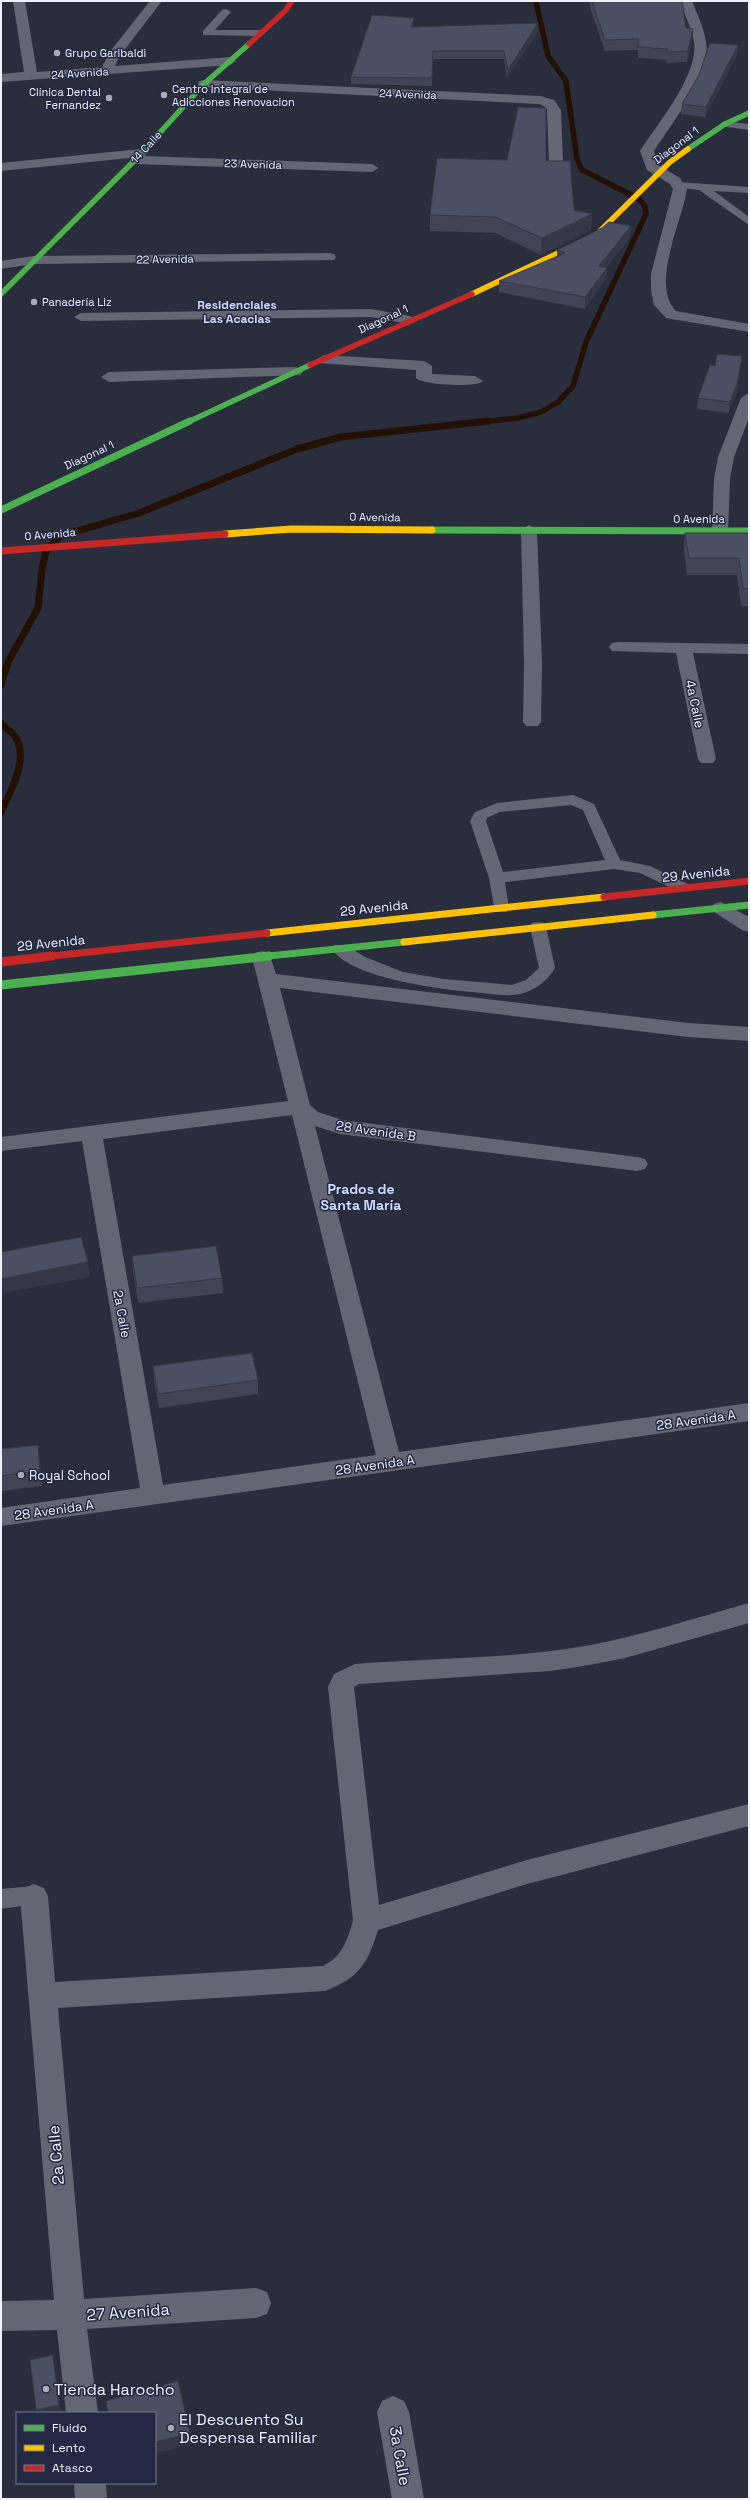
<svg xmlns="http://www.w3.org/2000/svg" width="750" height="2500" font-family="'Space Grotesk',sans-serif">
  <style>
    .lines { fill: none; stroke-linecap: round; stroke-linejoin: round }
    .stream-far1 { stroke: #231005; stroke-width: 5.5 }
    .stream { stroke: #231005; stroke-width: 7 }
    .lane { fill: #646773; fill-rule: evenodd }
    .street { fill: #646773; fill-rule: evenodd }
    .fast-far2 { stroke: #4caf50; stroke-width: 5.5 }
    .fast-far1 { stroke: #4caf50; stroke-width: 7 }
    .fast { stroke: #4caf50; stroke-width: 9 }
    .slow-far1 { stroke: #ffc107; stroke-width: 5.5 }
    .slow { stroke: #ffc107; stroke-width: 7 }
    .jam-far2 { stroke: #c62828; stroke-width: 5.5 }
    .jam-far1 { stroke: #c62828; stroke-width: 7 }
    .jam { stroke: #c62828; stroke-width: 9 }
    .wall { fill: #404456 }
    .shaded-wall { fill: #343746 }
    .building { fill: #4b4f64; stroke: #343746 }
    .poi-dot { fill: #aaadb8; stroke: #232942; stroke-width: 1.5 }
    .labels { text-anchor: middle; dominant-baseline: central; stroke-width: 3; stroke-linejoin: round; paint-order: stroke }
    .far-poi-label { font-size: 11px; fill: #eff2fc; stroke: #232942; text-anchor: start }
    .far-street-label { font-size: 11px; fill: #eff2fc; stroke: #232942 }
    .far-neighbourhood-label { font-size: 12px; font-weight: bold; fill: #d1dafb; stroke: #232942 }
    .street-label { font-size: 13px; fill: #eff2fc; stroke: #232942 }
    .poi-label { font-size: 13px; fill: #eff2fc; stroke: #232942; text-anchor: start }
    .neighbourhood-label { font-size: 14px; font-weight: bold; fill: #d1dafb; stroke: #232942 }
    .near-street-label { font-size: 16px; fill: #eff2fc; stroke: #232942 }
    .near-poi-label { font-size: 16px; fill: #eff2fc; stroke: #232942; text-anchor: start }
  </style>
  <rect width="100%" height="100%" fill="#2a2d3b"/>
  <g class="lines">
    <path class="stream-far1" d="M480,422L518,418L541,412L558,402L573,386L586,342L646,214L645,206L639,199L582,170L577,159L566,81L548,56L536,1"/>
    <path class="stream" d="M1,685L8,662L38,608L42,569L46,551L60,536L139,513L297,449L341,437L489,421
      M1,723C5,729 13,732 16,738C29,760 10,792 1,812"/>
    <path class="lane" d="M226,9L231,12L215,30H261L266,33L261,36L203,35V31L222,10Z
      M725,121L749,124V130L721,126L720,124Z
      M678,182L749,187V193L714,191L749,217V225L699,190L674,187V183Z
      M573,795L594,804L620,860L650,866L690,885L692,888L690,891H678L640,873L614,869L505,882L509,908L507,912H495L489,878L470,821L475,812L497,803ZM571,805L583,810L605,860L503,872L486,821L487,818L500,812Z
      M538,922L544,923L546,927L555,968C545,984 532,993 513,995C503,996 492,994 482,993C448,990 352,980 332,949L334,945H346L365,957L403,972L444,979L512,985L526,980L539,968L530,927L532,923Z
      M34,1886L42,1889L45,1896L42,1903L1,1909V1889Z"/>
    <path class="street" d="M13,1H25L37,72L102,67L109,53L150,1H162L119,57L115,66L230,57L236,61L230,65L1,82V74L24,72Z
      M680,1H692C697,14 704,28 706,42C712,74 671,124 654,151L658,165L680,178L687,189C682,222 650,284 676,311L749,324V332L666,318L654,305L651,291V274L673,189L670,184L647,170L640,151C657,124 699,75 694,42C692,28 684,14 680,1Z
      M204,80L540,96L554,100L561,110L563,163L556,167L549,163L547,110L544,106L539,104L199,87L198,84L199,81Z
      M141,149L148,153L144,156L372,164L379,168L372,172L135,164L130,163V158L1,171V163Z
      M329,253L334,254L336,257L334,260L33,264L1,269V261L33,256Z
      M371,309L410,316L417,320L410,324L371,317L81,321L74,317L81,313Z
      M324,355L424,361L432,366V374L475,376L483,381C478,388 421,385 416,378V370L319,363L316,360Z
      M295,367L300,369L303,372L300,375L109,382L101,377L109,372Z
      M749,393V418L734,457L730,479L728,531L720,536L712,531L714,479L718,457L741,398Z
      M529,525L537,530L542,663L541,722L538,726H526L523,722L524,663L521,530Z
      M618,642L749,644V654L693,653L716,759L713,763H701L698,759L676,653L612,651L609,647L612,643Z
      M721,902L749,917V932L742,930L714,912L711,908L714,904Z
      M262,951L269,953L276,974L688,1023L749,1027V1041L688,1037L280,988L310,1105L318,1112L342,1120L637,1157L645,1159L648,1164L645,1169L637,1171L340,1134L315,1126L399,1452L749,1403V1421L1,1526V1508L140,1488L82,1141L1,1151V1137L288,1101L252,957L255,953ZM292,1115L376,1455L163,1485L103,1139Z
      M749,1603V1623L625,1658L584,1666L550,1671L359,1684L354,1687L379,1905L527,1860L749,1804V1826L527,1884L378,1930C368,1963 359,1978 325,1991L58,2008L84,2299L256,2288L267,2292L271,2303L267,2314L256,2318L87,2329L98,2413H66L57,2330L1,2331V2301L54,2300L20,1896L24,1888L34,1884L44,1888L48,1896L55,1982L323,1966C343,1956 347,1940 353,1921L328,1687L334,1674L355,1664C431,1658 510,1659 585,1646C640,1636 695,1618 749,1603Z
      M393,2396L404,2401L409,2412L424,2499H392L377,2412L382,2401Z
      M74,2483H106L107,2499H75Z"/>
    <path class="fast-far2" d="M688,149L725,124L749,113
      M1,294L135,160L204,84L249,44
      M188,422L310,365"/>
    <path class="fast-far1" d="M1,510L190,421
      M432,530L749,531
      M653,915L749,905
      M259,957L404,942"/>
    <path class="fast" d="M1,985L269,956"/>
    <path class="slow-far1" d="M472,294L596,235L670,162L688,149"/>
    <path class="slow" d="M225,534L291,529L432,530
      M267,933L604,897
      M404,942L653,915"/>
    <path class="jam-far2" d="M249,44L285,11L292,1
      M310,365L472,294"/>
    <path class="jam-far1" d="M1,551L225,534
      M604,897L749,881
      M43,957L267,933"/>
    <path class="jam" d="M1,962L52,956"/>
  </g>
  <path class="wall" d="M590,1H682L686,28L693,29L692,40L687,62L667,63L666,60L638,58V50L605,51L590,8Z
    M414,25L413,27L538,31L507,78L504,59H433L432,86L351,84V77Z
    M738,45L737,55L705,117L681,114L682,104Z
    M507,160L546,161L574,210L592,214L591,230L541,255L495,233L430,231V215Z
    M630,238L606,268H607L606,279L585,309L499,292V281L557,257V250Z
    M742,356L736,395L728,413L697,409L698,398L715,366Z
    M685,533H749V606H741L737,575H687L684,550Z
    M132,1256L222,1278L223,1293L138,1303L133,1271Z
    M153,1366L258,1380V1394L159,1408L154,1381Z
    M38,1445L42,1486L1,1491V1449Z"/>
  <path class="shaded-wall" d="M414,18V25L411,34V27Z
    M538,23V31L507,78L508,70Z
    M693,29L692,40L687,62L688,51Z
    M738,45L737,55L705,117L706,107Z
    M592,214L591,230L541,255L542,238Z
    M631,226L630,238L598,278L599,266Z
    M607,268L606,279L585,309V297Z
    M742,356L736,395L728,413L730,402Z
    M88,1262L90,1277L3,1293L1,1279Z
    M38,1445L40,1459L42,1486L40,1471Z
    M53,2355L61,2411L53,2413H37L36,2410Z
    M190,2433L191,2444L155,2454V2442Z"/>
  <path class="building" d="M592,1H682L686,28L693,29L688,51L668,52L667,49L638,47L639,39L605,40Z
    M372,15L414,18L411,27L538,23L508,70L504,51H433L432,78L351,77Z
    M710,43L738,45L706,107L682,104L699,75L708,48Z
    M518,107L546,108V161H570L574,210L592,214L542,238L495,217L430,215L437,158L507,160Z
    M609,222L631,226L599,266L607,268L585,297L499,281L565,253L557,250L602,228Z
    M717,354L742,356L737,384L730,402L698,398L710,365L715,366Z
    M685,533H749V589L743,588L739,558H689Z
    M81,1237L88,1262L1,1279V1252Z
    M216,1246L222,1278L137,1288L132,1256Z
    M252,1353L258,1380L158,1394L153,1366Z
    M38,1445L40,1471L1,1476V1449Z
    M53,2355L59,2405L36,2410L30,2360Z
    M178,2381L190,2433L155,2442V2413H108L106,2401Z"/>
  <g class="poi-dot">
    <circle cx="57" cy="53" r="4"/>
    <circle cx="164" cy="95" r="4"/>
    <circle cx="109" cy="98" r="4"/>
    <circle cx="34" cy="302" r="4"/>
    <circle cx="21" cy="1475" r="4"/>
    <circle cx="46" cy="2389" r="4"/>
    <circle cx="171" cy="2428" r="4"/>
  </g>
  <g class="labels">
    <g class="far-poi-label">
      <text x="65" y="53">Grupo Garibaldi</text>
      <text x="172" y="89">Centro Integral de<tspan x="172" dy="13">Adicciones Renovacion</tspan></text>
      <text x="101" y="92" text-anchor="end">Clínica Dental<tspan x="101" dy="13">Fernandez</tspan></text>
      <text x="42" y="302">Panadería Liz</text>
    </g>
    <g class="far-street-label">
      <text transform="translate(80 73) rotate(-4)">24 Avenida</text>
      <text transform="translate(408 94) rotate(2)">24 Avenida</text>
      <text transform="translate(676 145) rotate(-37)">Diagonal 1</text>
      <text transform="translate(146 147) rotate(-47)">14 Calle</text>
      <text transform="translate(253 164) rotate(2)">23 Avenida</text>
      <text transform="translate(165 259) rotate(-1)">22 Avenida</text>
      <text transform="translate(383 319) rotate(-25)">Diagonal 1</text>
      <text transform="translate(89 455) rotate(-25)">Diagonal 1</text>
      <text transform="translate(375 517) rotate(1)">0 Avenida</text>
      <text x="699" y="519">0 Avenida</text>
      <text transform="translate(50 534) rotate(-5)">0 Avenida</text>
    </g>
    <g class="far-neighbourhood-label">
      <text x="237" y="305">Residenciales<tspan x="237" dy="14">Las Acacias</tspan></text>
    </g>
    <g class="street-label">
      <text transform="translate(695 704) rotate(78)">4a Calle</text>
      <text transform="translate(696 874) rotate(-6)">29 Avenida</text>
      <text transform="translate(374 908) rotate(-6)">29 Avenida</text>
      <text transform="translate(51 943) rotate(-6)">29 Avenida</text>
      <text transform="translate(376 1131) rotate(8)">28 Avenida B</text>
      <text transform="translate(122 1314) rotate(80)">2a Calle</text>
      <text transform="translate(696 1420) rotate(-8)">28 Avenida A</text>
      <text transform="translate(375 1465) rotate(-8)">28 Avenida A</text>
      <text transform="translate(54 1510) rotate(-8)">28 Avenida A</text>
    </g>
    <g class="poi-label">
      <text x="29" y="1475">Royal School</text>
    </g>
    <g class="neighbourhood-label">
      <text x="361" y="1189">Prados de<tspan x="361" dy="16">Santa María</tspan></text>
    </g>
    <g class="near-street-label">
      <text transform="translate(56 2155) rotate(-95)">2a Calle</text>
      <text transform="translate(128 2312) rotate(-4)">27 Avenida</text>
      <text transform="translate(400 2456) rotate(80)">3a Calle</text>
    </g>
    <g class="near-poi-label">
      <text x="54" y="2389">Tienda Harocho</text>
      <text x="179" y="2419">El Descuento Su<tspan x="179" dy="18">Despensa Familiar</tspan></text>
    </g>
  </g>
  <rect width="750" height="2500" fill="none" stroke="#eff2fc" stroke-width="4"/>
  <rect x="16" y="2412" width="140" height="72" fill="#232942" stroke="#75798c"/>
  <rect x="24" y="2425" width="20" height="6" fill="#4caf50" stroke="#75798c"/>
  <text x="52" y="2432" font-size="12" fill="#eff2fc">Fluido</text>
  <rect x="24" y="2445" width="20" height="6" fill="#ffc107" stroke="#75798c"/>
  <text x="52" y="2452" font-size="12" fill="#eff2fc">Lento</text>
  <rect x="24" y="2465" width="20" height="6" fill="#c62828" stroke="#75798c"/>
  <text x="52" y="2472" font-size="12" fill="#eff2fc">Atasco</text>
</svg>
